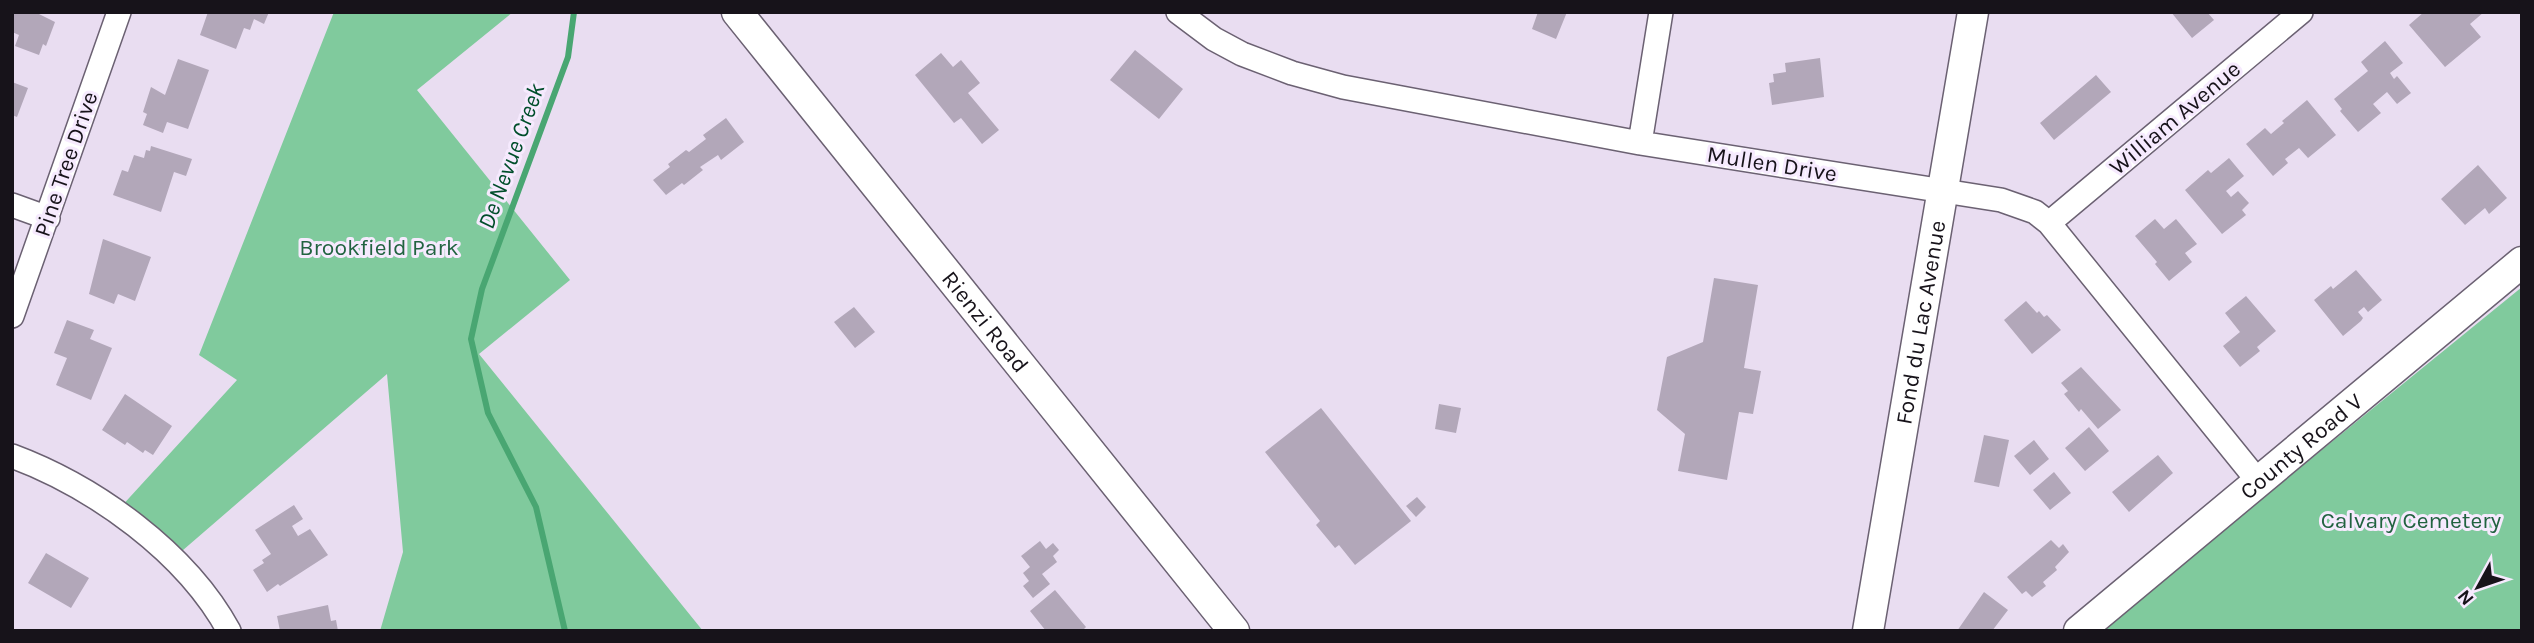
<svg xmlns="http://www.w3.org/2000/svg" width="2534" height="643" font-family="Karla,sans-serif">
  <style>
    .green { fill: #80ca9d }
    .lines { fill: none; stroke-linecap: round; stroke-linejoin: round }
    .stream { stroke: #49a672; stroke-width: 6 }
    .building { fill: #b2a7b9 }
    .minor-casing { stroke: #6b6172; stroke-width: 26 }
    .major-casing { stroke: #6b6172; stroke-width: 33 }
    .minor { stroke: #fff; stroke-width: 23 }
    .major { stroke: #fff; stroke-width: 30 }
    .labels { text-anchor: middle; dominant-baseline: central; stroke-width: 6; stroke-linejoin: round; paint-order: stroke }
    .street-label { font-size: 23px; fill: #17131a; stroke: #f6eafe }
    .park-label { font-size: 23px; fill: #216340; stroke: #f6eafe }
    .water-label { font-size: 24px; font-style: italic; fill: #004e2b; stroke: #f6eafe }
  </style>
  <rect width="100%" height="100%" fill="#e9ddf1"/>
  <path class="green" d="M334,12H513L417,90L570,280L479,354L703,631H380L403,552L387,374L175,557L119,509L237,380L199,355Z
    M2522,287V631H2099Z"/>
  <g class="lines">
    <path class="stream" d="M565,631L536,507L488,413L471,339L482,289L568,57L574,12"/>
  </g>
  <path class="building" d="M12,12H35L55,22L46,46L43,44L39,55L15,46L19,35L12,32Z
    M208,12H269L264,24L254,19L250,30L244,28L236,49L200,35Z
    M1538,12H1567L1556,39L1532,29Z
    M2171,12H2207L2214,20L2192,38Z
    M2424,12H2484L2470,24L2481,37L2445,67L2409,25Z
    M2385,41L2403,63L2390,73L2394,79L2397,76L2411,93L2397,104L2387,92L2373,104L2381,113L2358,132L2340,111L2342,109L2334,99L2368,71L2361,62Z
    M1135,50L1183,89L1159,119L1110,80Z
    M941,53L953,67L961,60L980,83L968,93L999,130L982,144L961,118L954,123L915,75Z
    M1820,58L1824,97L1772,105L1769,83L1774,82L1773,74L1786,72L1785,63Z
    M178,59L209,70L188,129L167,122L163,133L143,125L147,114L143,112L151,87L165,95Z
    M2096,75L2111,92L2054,140L2040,123Z
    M12,82L28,88L17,117L12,115Z
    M2307,100L2336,135L2308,158L2299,148L2285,159L2288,163L2273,176L2246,144L2265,128L2271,134L2284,123L2282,121Z
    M726,118L744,142L721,160L718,155L700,167L703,170L684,185L682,183L666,195L653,180L670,167L668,164L686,150L689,152L706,139L703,135Z
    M151,146L192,159L186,176L174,172L161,212L113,195L122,170L128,172L134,155L144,158L146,150L150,151Z
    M2229,158L2244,176L2226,191L2231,197L2238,191L2249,203L2242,210L2246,215L2222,234L2185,190L2208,170L2211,173Z
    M2478,165L2507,198L2489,214L2485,208L2465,225L2441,199Z
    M2155,219L2164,229L2176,219L2197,244L2185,253L2192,262L2169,281L2155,264L2157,262L2135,236Z
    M103,239L151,257L135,301L118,294L114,304L89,294Z
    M2356,270L2382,300L2368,312L2364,307L2358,312L2363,318L2361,321L2343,336L2314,300L2331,286L2333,289Z
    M1714,278L1758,285L1744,368L1761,371L1753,414L1739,412L1727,480L1678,471L1685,434L1657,410L1667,357L1703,342Z
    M2246,296L2276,331L2257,347L2260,351L2240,367L2223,346L2240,332L2225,313Z
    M2026,301L2037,313L2039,311L2044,317L2047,315L2061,330L2032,354L2004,320Z
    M854,307L875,332L855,348L834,322Z
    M67,320L94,330L90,339L112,348L91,400L56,385L67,358L54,353Z
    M2081,367L2121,410L2098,429L2081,409L2079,412L2064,394L2068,391L2061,383Z
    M125,394L172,426L153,455L145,450L143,453L127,442L125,445L102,430Z
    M1439,404L1461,408L1456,433L1435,429Z
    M1321,408L1411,521L1355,565L1339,545L1335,548L1316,525L1320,521L1265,452Z
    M2089,427L2109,451L2085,471L2065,448Z
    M1984,435L2009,440L1999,487L1974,482Z
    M2034,440L2049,459L2030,475L2014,456Z
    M2158,455L2173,473L2129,512L2112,492Z
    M2054,472L2071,493L2050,510L2033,490Z
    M1417,497L1426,507L1416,517L1406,506Z
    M294,505L303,519L292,526L298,536L310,529L328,555L280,586L278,584L267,592L253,570L264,563L262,560L271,554L255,530Z
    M2051,540L2059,548L2063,544L2069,552L2055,567L2057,570L2043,582L2046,586L2032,597L2026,591L2022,594L2007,577Z
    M1040,541L1046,549L1053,543L1059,550L1053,556L1057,562L1042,574L1050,584L1033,598L1023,586L1029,581L1023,573L1030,567L1021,556Z
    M46,553L89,578L71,608L28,583Z
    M1055,590L1086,627L1082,631H1046L1030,611Z
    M1984,592L2008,610L1992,631H1957Z
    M328,605L331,621L336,620L338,631H280L277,616Z"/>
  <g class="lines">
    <defs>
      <path id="minor" d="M1178,12L1214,39L1242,54L1292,73L1343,87L1640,143L2001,200L2035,212L2049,223L2258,481
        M1640,143L1661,12
        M12,205L48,218
        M2049,223L2301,12
        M12,316L119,12
        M12,456C95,487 186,552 229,631"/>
      <g id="major">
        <path id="s1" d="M737,12L1234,631"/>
        <path id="s2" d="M1868,631L1973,12"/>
        <path id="s3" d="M2079,631L2522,262"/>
      </g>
    </defs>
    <use href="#minor" class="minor-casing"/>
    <use href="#major" class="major-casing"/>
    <use href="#minor" class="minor"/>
    <use href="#major" class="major"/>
  </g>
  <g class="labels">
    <g class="street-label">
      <text transform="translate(2175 118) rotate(-40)">William Avenue</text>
      <text transform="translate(66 164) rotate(-71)">Pine Tree Drive</text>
      <text transform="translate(1772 164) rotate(9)">Mullen Drive</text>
      <text stroke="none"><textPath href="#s2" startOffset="313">Fond du Lac Avenue</textPath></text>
      <text stroke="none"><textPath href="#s1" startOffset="397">Rienzi Road</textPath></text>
      <text stroke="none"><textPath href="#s3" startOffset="289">County Road V</textPath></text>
    </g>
    <g class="park-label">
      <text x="379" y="247">Brookfield Park</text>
      <text x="2411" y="520">Calvary Cemetery</text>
    </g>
    <g class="water-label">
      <text transform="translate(511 156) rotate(-70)">De Nevue Creek</text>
    </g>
  </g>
  <rect width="2534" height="643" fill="none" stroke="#17131a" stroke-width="28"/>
  <g transform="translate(2478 587) rotate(230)" stroke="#f6eafe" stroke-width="5" paint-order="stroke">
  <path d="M0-5L12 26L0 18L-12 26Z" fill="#17131a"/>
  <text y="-10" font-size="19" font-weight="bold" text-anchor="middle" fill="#17131a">N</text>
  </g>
</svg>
